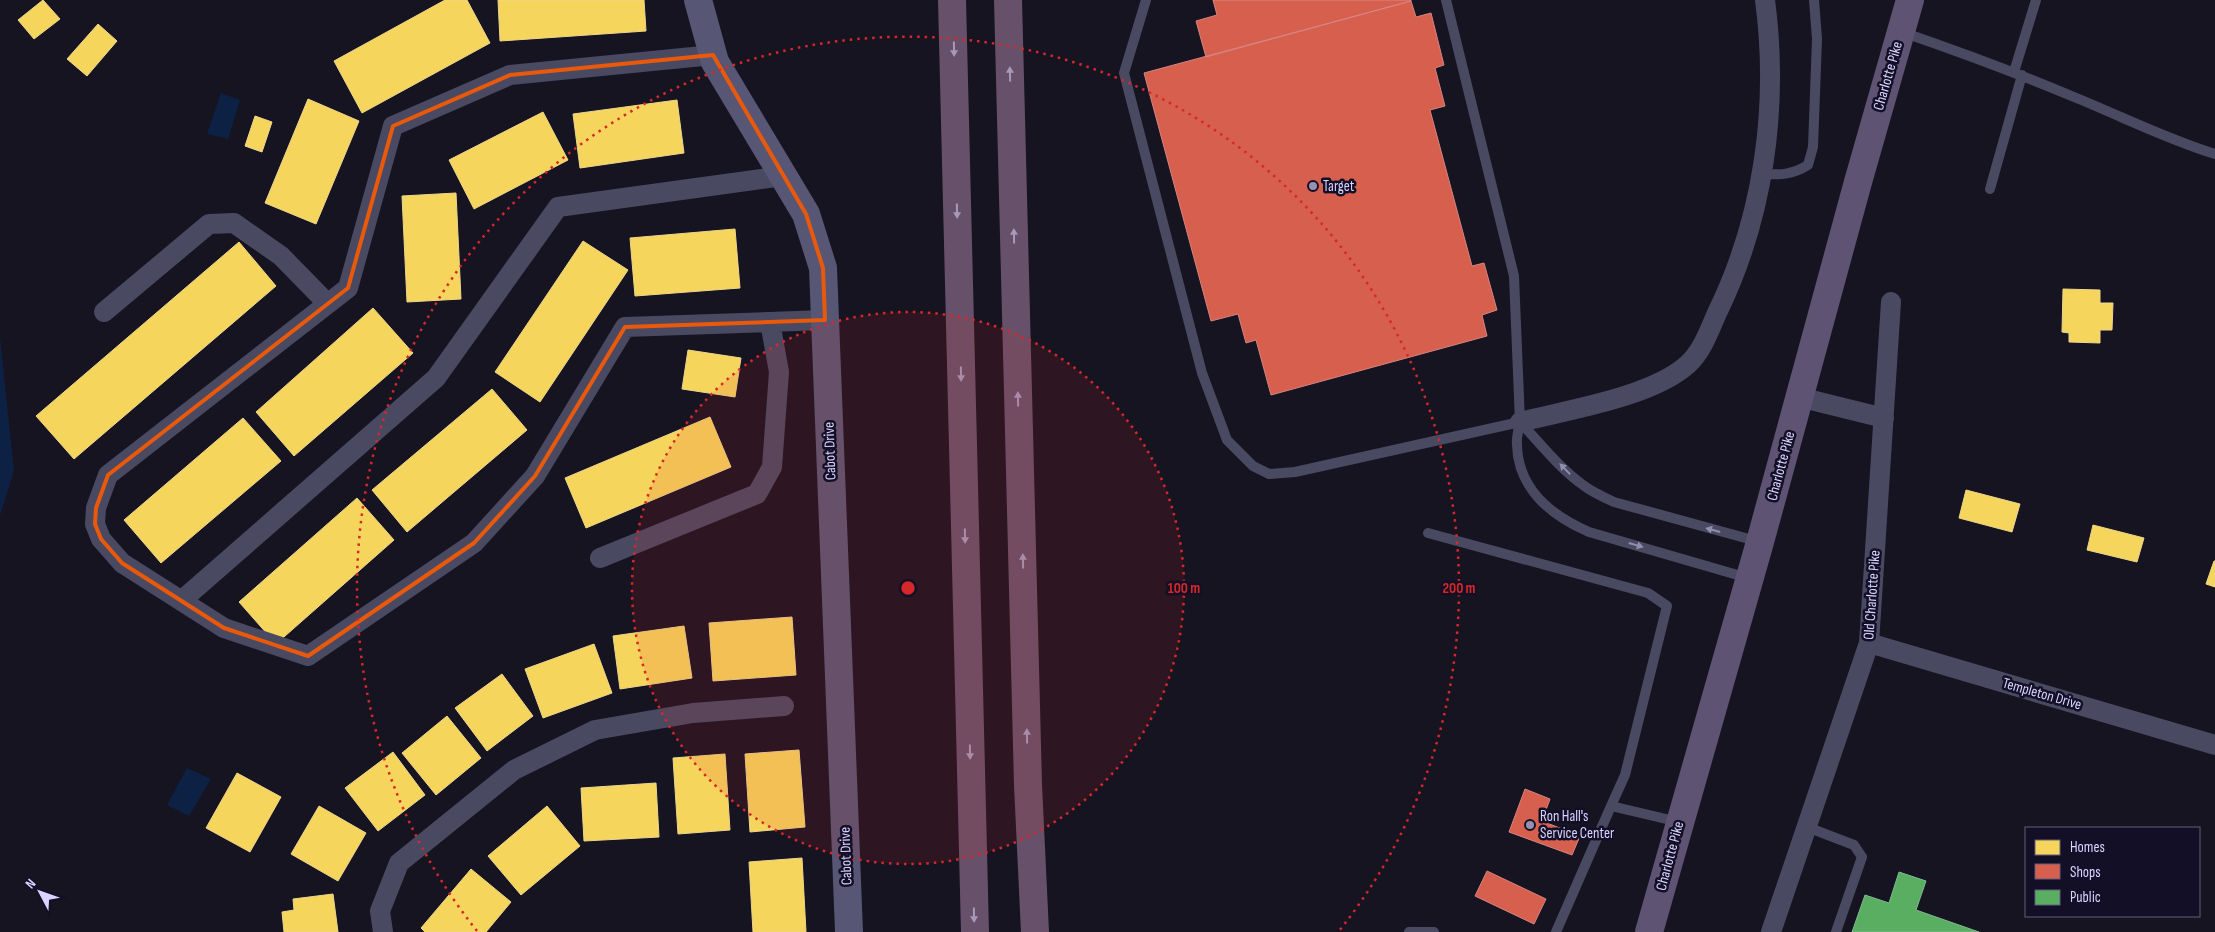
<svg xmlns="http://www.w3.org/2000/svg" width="2215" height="932" font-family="'Sofia Sans Condensed',sans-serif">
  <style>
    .water { fill: #0d2144 }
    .homes { fill: #f6d55c; stroke: #edd58d }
    .shops { fill: #d6604d; stroke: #d78382 }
    .public { fill: #5aae61; stroke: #80b990 }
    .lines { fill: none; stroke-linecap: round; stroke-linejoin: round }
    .lane { stroke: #4a4962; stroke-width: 10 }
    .street { stroke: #4a4962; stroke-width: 20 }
    .secondary { stroke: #575674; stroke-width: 28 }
    .primary { stroke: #5e5373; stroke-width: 28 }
    .highway { stroke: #67516a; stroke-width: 28 }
    .oneway { fill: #a699bc }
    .oneway2 { fill: #928eb0 }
    .marked { fill: none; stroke: #e8590c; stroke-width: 4; stroke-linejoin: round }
    .ring { fill: none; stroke: #d62828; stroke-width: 2.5; stroke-dasharray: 2.5 5 }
    .poi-dot { fill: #9591b1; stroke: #130f26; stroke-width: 2 }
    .labels { text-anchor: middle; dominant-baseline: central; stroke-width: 5; stroke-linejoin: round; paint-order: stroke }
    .street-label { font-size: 15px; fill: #d9d4ff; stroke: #130f26 }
    .poi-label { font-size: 15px; fill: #d9d4ff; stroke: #130f26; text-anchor: start }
    .centre { fill: #d62828; stroke: #130f26; stroke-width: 2.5 }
    .ring-label { font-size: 15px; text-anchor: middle; font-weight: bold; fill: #d62828; stroke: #130f26; stroke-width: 5; stroke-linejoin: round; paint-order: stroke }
  </style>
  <rect width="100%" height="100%" fill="#161421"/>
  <path class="water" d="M221,93L240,100L228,139L207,134Z
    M0,337L14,471L0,515Z
    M187,768L211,779L189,816L167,805Z"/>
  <path class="homes" d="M43,0L60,19L34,39L18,20Z
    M445,0H467L490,43L362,113L334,61Z
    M498,0H644L646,31L500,41Z
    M98,24L117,41L87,76L67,59Z
    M308,99L359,121L316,224L265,203Z
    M677,100L684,153L580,168L573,114Z
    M543,112L568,160L474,209L449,160Z
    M255,116L272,122L262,152L245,146Z
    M456,193L461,299L407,302L402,196Z
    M735,229L740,288L635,296L630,238Z
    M583,241L628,270L540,402L495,372Z
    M239,242L276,286L74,459L36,416Z
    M2063,289L2100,290V303H2113L2112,330H2100V343L2069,342V333L2062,332Z
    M373,308L413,353L294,456L256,412Z
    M688,350L741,358L735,397L682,389Z
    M492,389L527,430L407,532L372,490Z
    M710,417L731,467L586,528L565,478Z
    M243,418L281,461L161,563L124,520Z
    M1966,490L2020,504L2012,532L1959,518Z
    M357,498L394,540L276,644L239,602Z
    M2093,525L2144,538L2137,562L2087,550Z
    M2214,561H2215V587L2206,584Z
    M792,617L796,675L713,681L709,623Z
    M684,626L692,678L620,689L613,636Z
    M594,644L612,693L543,718L525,669Z
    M502,674L533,716L487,751L455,708Z
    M447,716L481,758L436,795L402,753Z
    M799,750L805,827L750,832L745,754Z
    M393,752L425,795L378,831L345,788Z
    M725,754L730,830L678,834L673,758Z
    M237,773L281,797L250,852L206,828Z
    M656,783L659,837L584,841L581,788Z
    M319,806L366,833L338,881L291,854Z
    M547,806L580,846L521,895L488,856Z
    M802,858L806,932H753L749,862Z
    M471,869L511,902L486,932H425L421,928Z
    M333,894L338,932H284L282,912L294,910L293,899Z"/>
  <path class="shops" d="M1213,0H1411V1L1206,57L1196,21L1217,15Z
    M1411,1L1416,17L1431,13L1444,65L1435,68L1445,106L1430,110L1472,266L1484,263L1497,310L1482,315L1487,336L1271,395L1256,340L1246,343L1238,314L1211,321L1144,73Z
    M1525,789L1550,799L1542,821L1580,836L1572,855L1509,832Z
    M1487,871L1546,899L1534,924L1475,896Z"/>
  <path class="public" d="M1899,872L1926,881L1916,910L1979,932H1852L1865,895L1889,903Z"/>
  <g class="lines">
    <path class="lane" d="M1146,0L1124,73L1202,373L1227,440L1253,466L1269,474L1295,472L1520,422
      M1446,0L1514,276L1520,422C1519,429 1516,437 1517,445C1518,489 1552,516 1589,532L1748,578
      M1902,32C1960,52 2017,73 2074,97C2121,116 2166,139 2215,154
      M2014,72L2036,0
      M1762,174C1780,175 1792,175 1808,165L1813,147L1817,39L1814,0
      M1990,189L2022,75
      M1520,422C1540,443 1559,468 1583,485C1592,492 1603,497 1614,502L1760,542
      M1428,533L1648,593L1667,606L1625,775L1611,806
      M1807,827L1854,845L1862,857L1836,932
      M1409,932H1434
      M1556,932L1611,806L1679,822"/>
    <path class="street" d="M713,55L510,75L393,126L348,288L108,475L96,508L95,524L101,539L122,563L224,628L308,656L474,543L535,476L625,327L825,320
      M104,312L209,224L234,223L281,256L327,303
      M1799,397L1884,418
      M1520,422C1567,410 1651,397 1687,365C1702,352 1709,331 1717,313C1764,217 1779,106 1765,0
      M600,558L757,494L772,467L779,372L770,322
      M181,601L436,378L558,207L783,176
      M1869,643L2215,745
      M383,932L380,911L399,863L514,770L595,730L693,713L784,706
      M1771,932L1869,643L1891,302"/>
    <path class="secondary" d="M698,0L715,62L806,214L823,268L849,932"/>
    <path class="primary" d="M1649,932L1760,542L1858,182L1910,0"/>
    <path class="highway" d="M952,0L975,932
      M1008,0L1028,785L1035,932"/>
  </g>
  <defs><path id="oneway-solid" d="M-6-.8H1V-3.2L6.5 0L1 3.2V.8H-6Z" transform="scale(1.25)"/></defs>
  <g class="oneway">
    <use href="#oneway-solid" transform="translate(954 49) rotate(89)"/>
    <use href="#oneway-solid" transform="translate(1010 74) rotate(-91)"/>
    <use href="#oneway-solid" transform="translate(957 211) rotate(89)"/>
    <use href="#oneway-solid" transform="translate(1014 236) rotate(-91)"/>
    <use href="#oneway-solid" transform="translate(961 374) rotate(89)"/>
    <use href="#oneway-solid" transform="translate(1018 399) rotate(-91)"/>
    <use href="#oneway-solid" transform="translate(965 536) rotate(89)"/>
    <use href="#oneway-solid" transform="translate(1023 561) rotate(-91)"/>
    <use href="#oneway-solid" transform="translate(1027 736) rotate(-91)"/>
    <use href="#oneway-solid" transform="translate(970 752) rotate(89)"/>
    <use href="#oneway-solid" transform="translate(974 915) rotate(89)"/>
  </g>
  <g class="oneway2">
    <use href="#oneway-solid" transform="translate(1565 469) rotate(-134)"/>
    <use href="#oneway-solid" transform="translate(1713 530) rotate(-165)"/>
    <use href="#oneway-solid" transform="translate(1636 545) rotate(16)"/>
  </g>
  <path class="marked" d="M713,55L806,214L823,268L825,320L625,327L535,476L474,543L308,656L224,628L122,563L101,539L95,524L96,508L108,475L348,288L393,126L510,75Z"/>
  <circle cx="908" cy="588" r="276" fill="#d62828" fill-opacity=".12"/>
  <g class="ring">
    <circle cx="908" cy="588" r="276"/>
    <path d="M477 931A551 551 0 1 1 1339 931"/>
  </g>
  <g class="poi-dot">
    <circle cx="1313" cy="186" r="5"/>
    <circle cx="1530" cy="825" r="5"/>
  </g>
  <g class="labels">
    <g class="street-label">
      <text transform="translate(1888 76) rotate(-74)">Charlotte Pike</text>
      <text transform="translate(830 451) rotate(-92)">Cabot Drive</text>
      <text transform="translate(1781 466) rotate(-75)">Charlotte Pike</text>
      <text transform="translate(1872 595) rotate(-86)">Old Charlotte Pike</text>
      <text transform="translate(2042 694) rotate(16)">Templeton Drive</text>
      <text transform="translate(846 856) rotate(-92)">Cabot Drive</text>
      <text transform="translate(1670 856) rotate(-75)">Charlotte Pike</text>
    </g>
    <g class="poi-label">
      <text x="1323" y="186">Target</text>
      <text x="1540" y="816">Ron Hall's<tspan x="1540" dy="17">Service Center</tspan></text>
    </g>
  </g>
  <circle cx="908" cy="588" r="8" class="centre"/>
  <g class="ring-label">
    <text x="1184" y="593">100 m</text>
    <text x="1459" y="593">200 m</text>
  </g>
  <rect x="2025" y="827" width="175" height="90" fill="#130f26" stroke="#625e7d"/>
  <rect x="2035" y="840" width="25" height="15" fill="#f6d55c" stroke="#625e7d"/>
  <text x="2070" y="852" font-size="15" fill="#d9d4ff">Homes</text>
  <rect x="2035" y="864" width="25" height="15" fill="#d6604d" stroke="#625e7d"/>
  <text x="2070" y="877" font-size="15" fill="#d9d4ff">Shops</text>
  <rect x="2035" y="890" width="25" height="15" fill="#5aae61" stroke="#625e7d"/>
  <text x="2070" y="902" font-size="15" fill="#d9d4ff">Public</text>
  <g transform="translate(40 892) rotate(311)" stroke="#130f26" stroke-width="4" paint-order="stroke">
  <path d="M0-4L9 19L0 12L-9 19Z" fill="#d9d4ff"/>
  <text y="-8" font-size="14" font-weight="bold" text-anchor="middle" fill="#d9d4ff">N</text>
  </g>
</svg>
